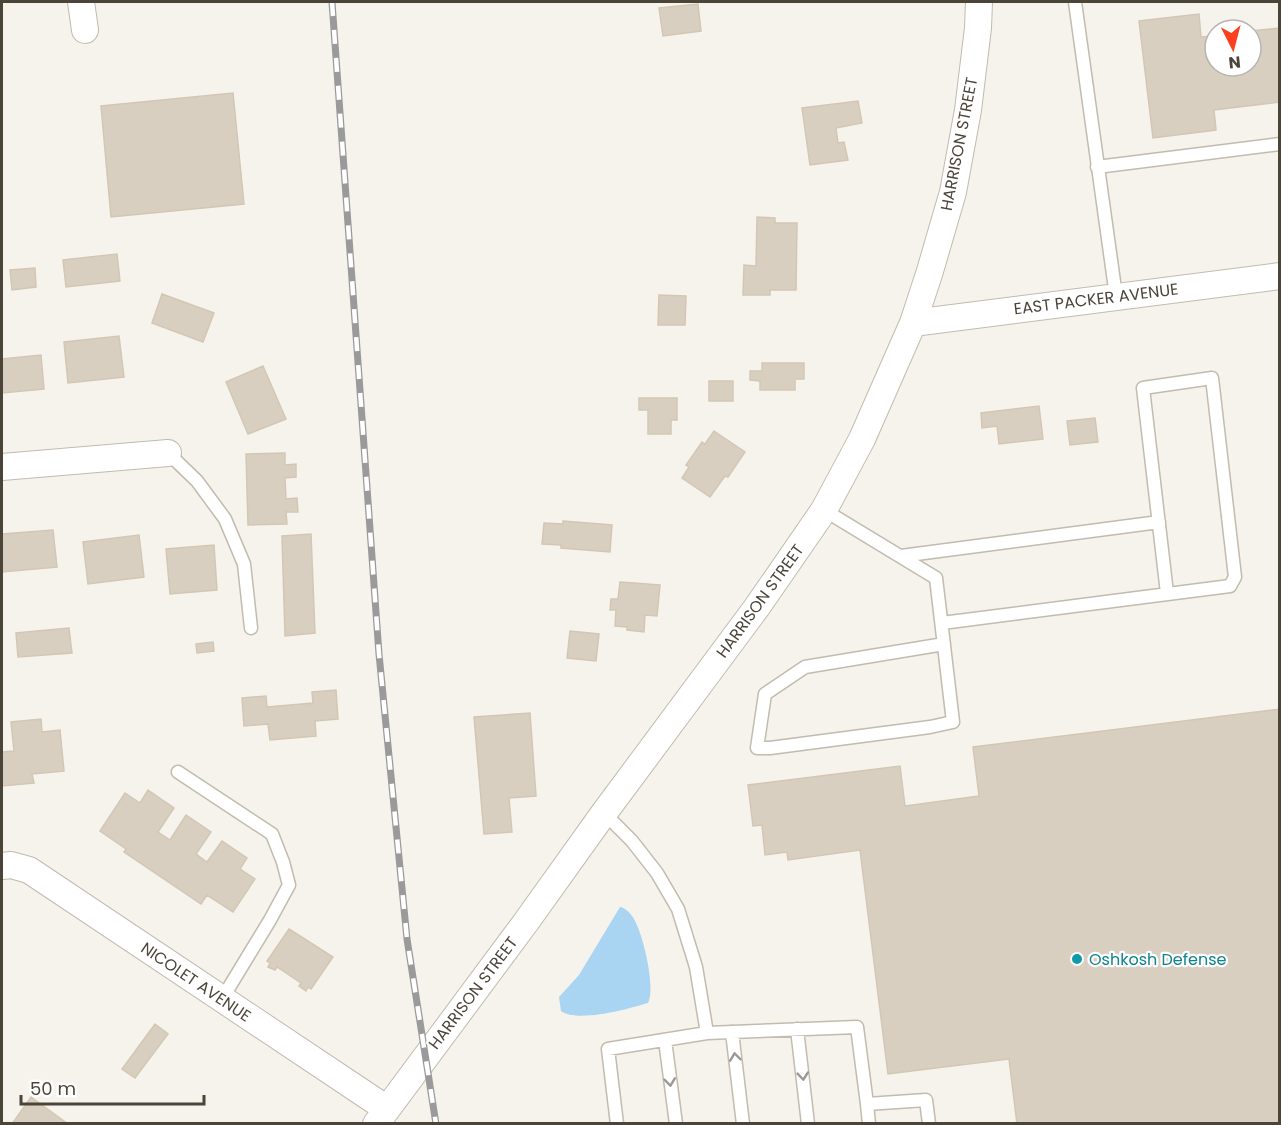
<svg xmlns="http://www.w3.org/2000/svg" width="1281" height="1125" font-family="Poppins,sans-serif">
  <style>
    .water { fill: #a9d4f2 }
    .building { fill: #d8cfc1; stroke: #d3c7b4; stroke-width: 1.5 }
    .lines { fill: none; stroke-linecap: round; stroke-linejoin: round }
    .lane-casing { stroke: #c2bbae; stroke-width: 15 }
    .street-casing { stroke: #c2bbae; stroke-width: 28 }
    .lane { stroke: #fff; stroke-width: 12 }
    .street { stroke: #fff; stroke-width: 26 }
    .rail-casing { stroke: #9a9a9a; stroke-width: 7 }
    .rail { stroke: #fff; stroke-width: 4.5; stroke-dasharray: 14; stroke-linecap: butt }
    .oneway { stroke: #9c9892 }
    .culture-dot { fill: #0f9aa8; stroke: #fff; stroke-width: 2 }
    .labels { text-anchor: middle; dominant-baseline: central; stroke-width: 4.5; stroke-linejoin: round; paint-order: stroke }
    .street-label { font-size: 16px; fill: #4b4439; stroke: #fff }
    .culture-label { font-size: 16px; fill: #0d838f; stroke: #fff; text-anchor: start }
  </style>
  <rect width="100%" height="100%" fill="#f6f3ec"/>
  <path class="water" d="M620,907C626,908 631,914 634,919C643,934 656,988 648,1003C628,1009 578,1023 561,1011L559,997L579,975Z"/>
  <path class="building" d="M698,4L701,31L663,36L659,8Z
    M1199,14L1201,37L1215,36V66H1251V31L1280,28V102L1214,110L1216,130L1153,138L1139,21Z
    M233,93L244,204L111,217L101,106Z
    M858,101L862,123L836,128L838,143L844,142L848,160L810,165L802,108Z
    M757,217L775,218V223H797L796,290H770V295H743L744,265L756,266Z
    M117,254L120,281L66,287L63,260Z
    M35,268L36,287L12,290L10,270Z
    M162,294L214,313L203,342L152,323Z
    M659,295L686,296L685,325H658Z
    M119,336L124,377L68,383L64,342Z
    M41,355L44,389L2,393V359Z
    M762,363H804V379H795V390H760V381L750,380V371H762Z
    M263,366L286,419L248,434L226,382Z
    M709,381H733V401H709Z
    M639,398H677V420H671V434H648V410H639Z
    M1039,406L1043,439L999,444L997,426L982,428L981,413Z
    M1095,418L1098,442L1070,445L1067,421Z
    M714,431L745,452L728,477L725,476L710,497L682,478L689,467L686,465L702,442L705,444Z
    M285,453V465L296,464V477L285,478L286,499L297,498L298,512H286L287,524L248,525L246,454Z
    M563,521L612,525L610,552L561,548V545L542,544L544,523L563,524Z
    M53,530L57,567L2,572V534Z
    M311,534L315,633L285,636L282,536Z
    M139,535L144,577L88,584L83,542Z
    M214,545L217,590L170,594L166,549Z
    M620,582L660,585L657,616L645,615L644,632L627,630V627L615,626L616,610H610L611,599H618Z
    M69,628L72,653L18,657L16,633Z
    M570,631L599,634L596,661L567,658Z
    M213,642L214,651L197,653L196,644Z
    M336,690L338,719L315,721L316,736L270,740L268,724L244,726L242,698L266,696L267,707L313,703L312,692Z
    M1280,709V1124H1017L1009,1059L888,1074L860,850L788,860L787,852L765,855L762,825L753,826L748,785L900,766L905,806L979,796L973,747Z
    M530,713L536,796L509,798L512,832L484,834L474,717Z
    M41,719L42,732L60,730L64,771L32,774L34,783L2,786V752L14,751L11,722Z
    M148,790L174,808L158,832L170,840L186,815L211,832L196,854L207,862L222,841L247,858L240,869L255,879L233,912L207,895L201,904L124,852L126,849L100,831L125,793L140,803Z
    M289,929L333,957L311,989L308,987L306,991L299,986L301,983L277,967L275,970L268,967L270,963L267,961Z
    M155,1024L168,1034L135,1078L122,1069Z
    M31,1097L68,1124H12Z"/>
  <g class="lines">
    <defs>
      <path id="lane" d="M1075,2L1116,296
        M1097,167L1280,144
        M168,453L197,481L225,519L244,564L251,628
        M824,510L936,578L953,722L930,727L770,748H757L765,694L805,667L944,644
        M901,556L1159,522
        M942,623L1230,586L1235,577L1212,378L1143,388L1167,593
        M178,772L272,834L283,862L289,885L270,920L222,999
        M604,813L632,841L657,873L678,909L696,967L707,1033L608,1049L617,1124
        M797,1029L808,1124
        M732,1032L743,1124
        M707,1033L857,1027L867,1104L926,1100L929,1124
        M665,1040L676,1124
        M867,1104L869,1124"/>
      <path id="street" d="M81,2L85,30
        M913,323L1280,276
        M2,467L168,453
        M2,866L11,865L29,870L387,1109
        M376,1124L526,922L604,813L757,607L824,510L862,439L913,323L930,271L953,192L968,110L978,28L979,2"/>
    </defs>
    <use href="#lane" class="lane-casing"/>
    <use href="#street" class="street-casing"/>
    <use href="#lane" class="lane"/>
    <use href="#street" class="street"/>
    <defs>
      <path id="rail" d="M332,2L379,654L407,939L436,1124"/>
    </defs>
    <use href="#rail" class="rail-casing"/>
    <use href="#rail" class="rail"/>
  </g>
  <defs><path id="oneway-chevron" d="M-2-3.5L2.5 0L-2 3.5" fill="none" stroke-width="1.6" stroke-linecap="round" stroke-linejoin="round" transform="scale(1.5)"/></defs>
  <g class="oneway">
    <use href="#oneway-chevron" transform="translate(735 1057) rotate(-97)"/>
    <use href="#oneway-chevron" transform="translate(803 1076) rotate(84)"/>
    <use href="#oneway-chevron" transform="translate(670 1082) rotate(83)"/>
  </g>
  <circle class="culture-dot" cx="1077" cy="959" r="6"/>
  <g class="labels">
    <g class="street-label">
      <text transform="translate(959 144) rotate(-79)">HARRISON STREET</text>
      <text transform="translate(1096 299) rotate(-7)">EAST PACKER AVENUE</text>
      <text transform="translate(760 601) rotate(-54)">HARRISON STREET</text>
      <text transform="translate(196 982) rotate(34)">NICOLET AVENUE</text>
      <text transform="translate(473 993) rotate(-53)">HARRISON STREET</text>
    </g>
    <g class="culture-label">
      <text x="1089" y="959">Oshkosh Defense</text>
    </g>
  </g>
  <rect width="1281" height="1125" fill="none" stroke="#4b4439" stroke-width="6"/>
  <g transform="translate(1233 48) rotate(174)"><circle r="28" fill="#ffffff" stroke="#b7b4b0" stroke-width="1.5"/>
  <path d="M0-4.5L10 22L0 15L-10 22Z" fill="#fc3f1d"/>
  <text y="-9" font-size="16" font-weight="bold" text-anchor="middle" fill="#4b4439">N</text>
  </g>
  <path d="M21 1095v9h183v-9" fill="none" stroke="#4b4439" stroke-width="3"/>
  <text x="30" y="1095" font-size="18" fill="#4b4439" stroke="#ffffff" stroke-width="4.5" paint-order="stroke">50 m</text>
</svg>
